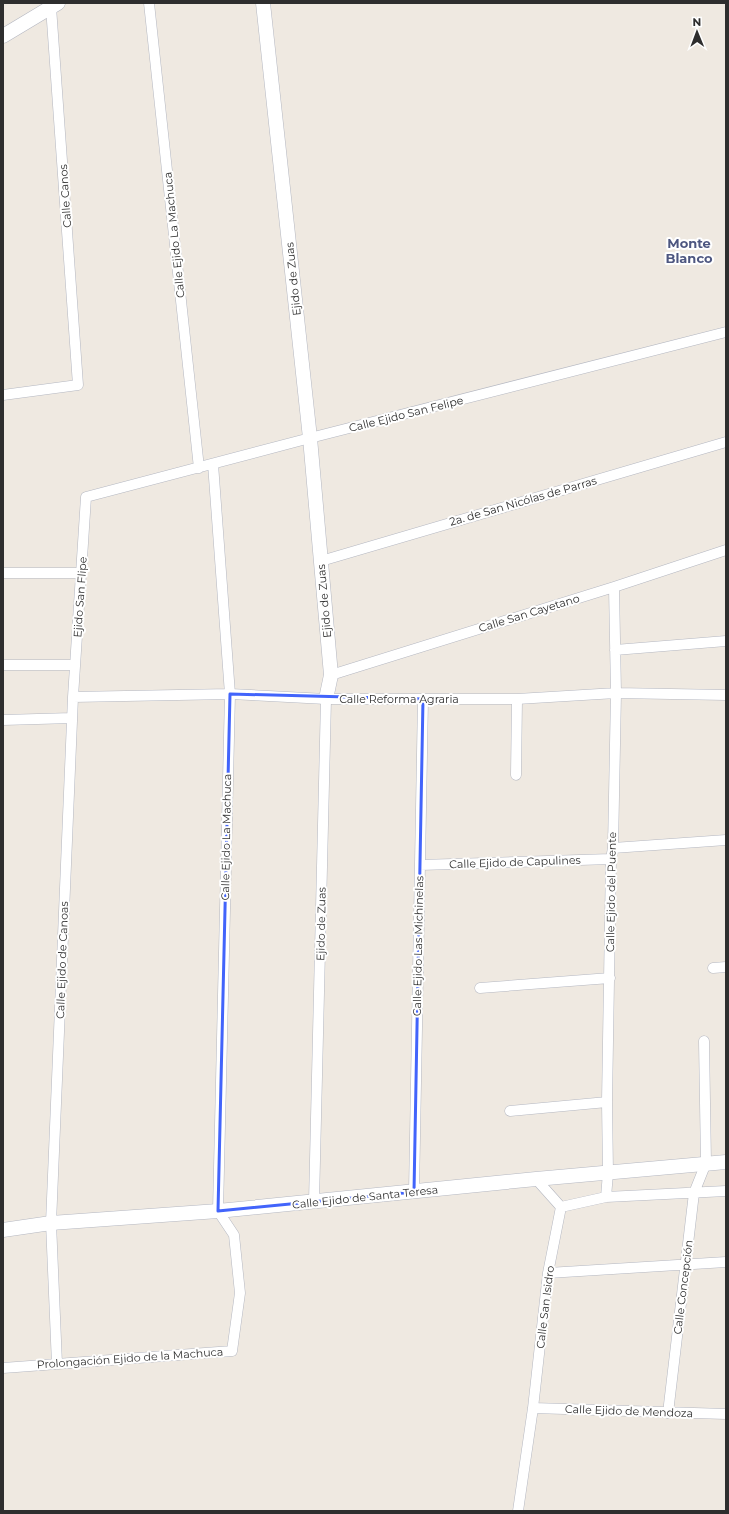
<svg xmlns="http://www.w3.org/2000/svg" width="729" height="1514" font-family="Montserrat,sans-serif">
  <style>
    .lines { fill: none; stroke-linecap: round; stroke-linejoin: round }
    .street-casing { stroke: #b4b7c1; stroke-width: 11 }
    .secondary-casing { stroke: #b4b7c1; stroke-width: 15 }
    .street { stroke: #fff; stroke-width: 10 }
    .secondary { stroke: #fff; stroke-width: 14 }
    .marked { fill: none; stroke: #4264fb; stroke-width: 3; stroke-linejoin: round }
    .labels { text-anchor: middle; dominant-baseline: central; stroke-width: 4; stroke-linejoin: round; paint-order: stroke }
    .street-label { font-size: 11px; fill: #2e2e2e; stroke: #fff }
    .quarter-label { font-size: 13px; font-weight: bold; fill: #4d5680; stroke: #fff }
  </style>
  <rect width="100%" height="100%" fill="#efe9e1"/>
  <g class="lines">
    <defs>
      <path id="street" d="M149,3L199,468
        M3,395L78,385L51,7
        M321,561L726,442
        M3,573H81
        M615,650L726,641
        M3,665H75
        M331,675L614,587L726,550
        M73,697L230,694L326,699H517L616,693L726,695
        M3,720L72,718
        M516,775L517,699
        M613,848L726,840
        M420,865L611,859
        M713,968L726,967
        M480,988L610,978
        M510,1111L607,1102
        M536,1179L561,1207
        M414,1192L423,699
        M606,1197L608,1173L607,1102L611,859L613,848L616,693L614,587
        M314,1202L326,699
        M561,1207L606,1197L726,1191
        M548,1273L726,1262
        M57,1364L51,1223L73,697L86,497L310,438L726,332
        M3,1368L232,1351L240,1293L234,1235L218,1211L230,694L213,464
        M533,1408L726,1414
        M668,1413L694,1193L706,1163L704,1041
        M518,1511L533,1408L548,1273L561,1207"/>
      <path id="secondary" d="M263,3L310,438L331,675L326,699
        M3,36L58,3
        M3,1230L51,1223L218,1211L536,1179L726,1162"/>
    </defs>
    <use href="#street" class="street-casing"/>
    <use href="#secondary" class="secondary-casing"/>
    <use href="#street" class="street"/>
    <use href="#secondary" class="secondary"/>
  </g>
  <path class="marked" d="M230,694L423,699L414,1192L218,1211Z"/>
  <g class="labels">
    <g class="street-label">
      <text transform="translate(65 196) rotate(-94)">Calle Canos</text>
      <text transform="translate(174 235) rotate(-96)">Calle Ejido La Machuca</text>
      <text transform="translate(293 279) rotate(-96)">Ejido de Zuas</text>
      <text transform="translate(406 414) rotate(-14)">Calle Ejido San Felipe</text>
      <text transform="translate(523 501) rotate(-16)">2a. de San Nicólas de Parras</text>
      <text transform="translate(80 597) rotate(-86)">Ejido San Flipe</text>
      <text transform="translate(324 601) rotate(-95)">Ejido de Zuas</text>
      <text transform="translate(529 613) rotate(-17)">Calle San Cayetano</text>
      <text x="399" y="699">Calle Reforma Agraria</text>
      <text transform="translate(226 837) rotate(-89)">Calle Ejido La Machuca</text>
      <text transform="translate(515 862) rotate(-2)">Calle Ejido de Capulines</text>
      <text transform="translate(611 892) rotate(-89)">Calle Ejido del Puente</text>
      <text transform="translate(321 924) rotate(-89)">Ejido de Zuas</text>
      <text transform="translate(418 946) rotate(-89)">Calle Ejido Las Michinelas</text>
      <text transform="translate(62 960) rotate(-88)">Calle Ejido de Canoas</text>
      <text transform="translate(365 1197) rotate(-6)">Calle Ejido de Santa Teresa</text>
      <text transform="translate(683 1287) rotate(-83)">Calle Concepción</text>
      <text transform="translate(545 1307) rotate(-83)">Calle San Isidro</text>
      <text transform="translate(130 1358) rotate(-4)">Prolongación Ejido de la Machuca</text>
      <text transform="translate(629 1411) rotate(2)">Calle Ejido de Mendoza</text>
    </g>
    <g class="quarter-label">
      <text x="689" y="243">Monte<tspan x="689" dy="15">Blanco</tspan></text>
    </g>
  </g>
  <rect width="729" height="1514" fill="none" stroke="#2e2e2e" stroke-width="8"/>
  <g transform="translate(697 32) rotate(359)" stroke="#ffffff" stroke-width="3" paint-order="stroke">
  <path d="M0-3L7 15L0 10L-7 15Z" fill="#2e2e2e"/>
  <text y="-6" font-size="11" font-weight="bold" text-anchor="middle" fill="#2e2e2e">N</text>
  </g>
</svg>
